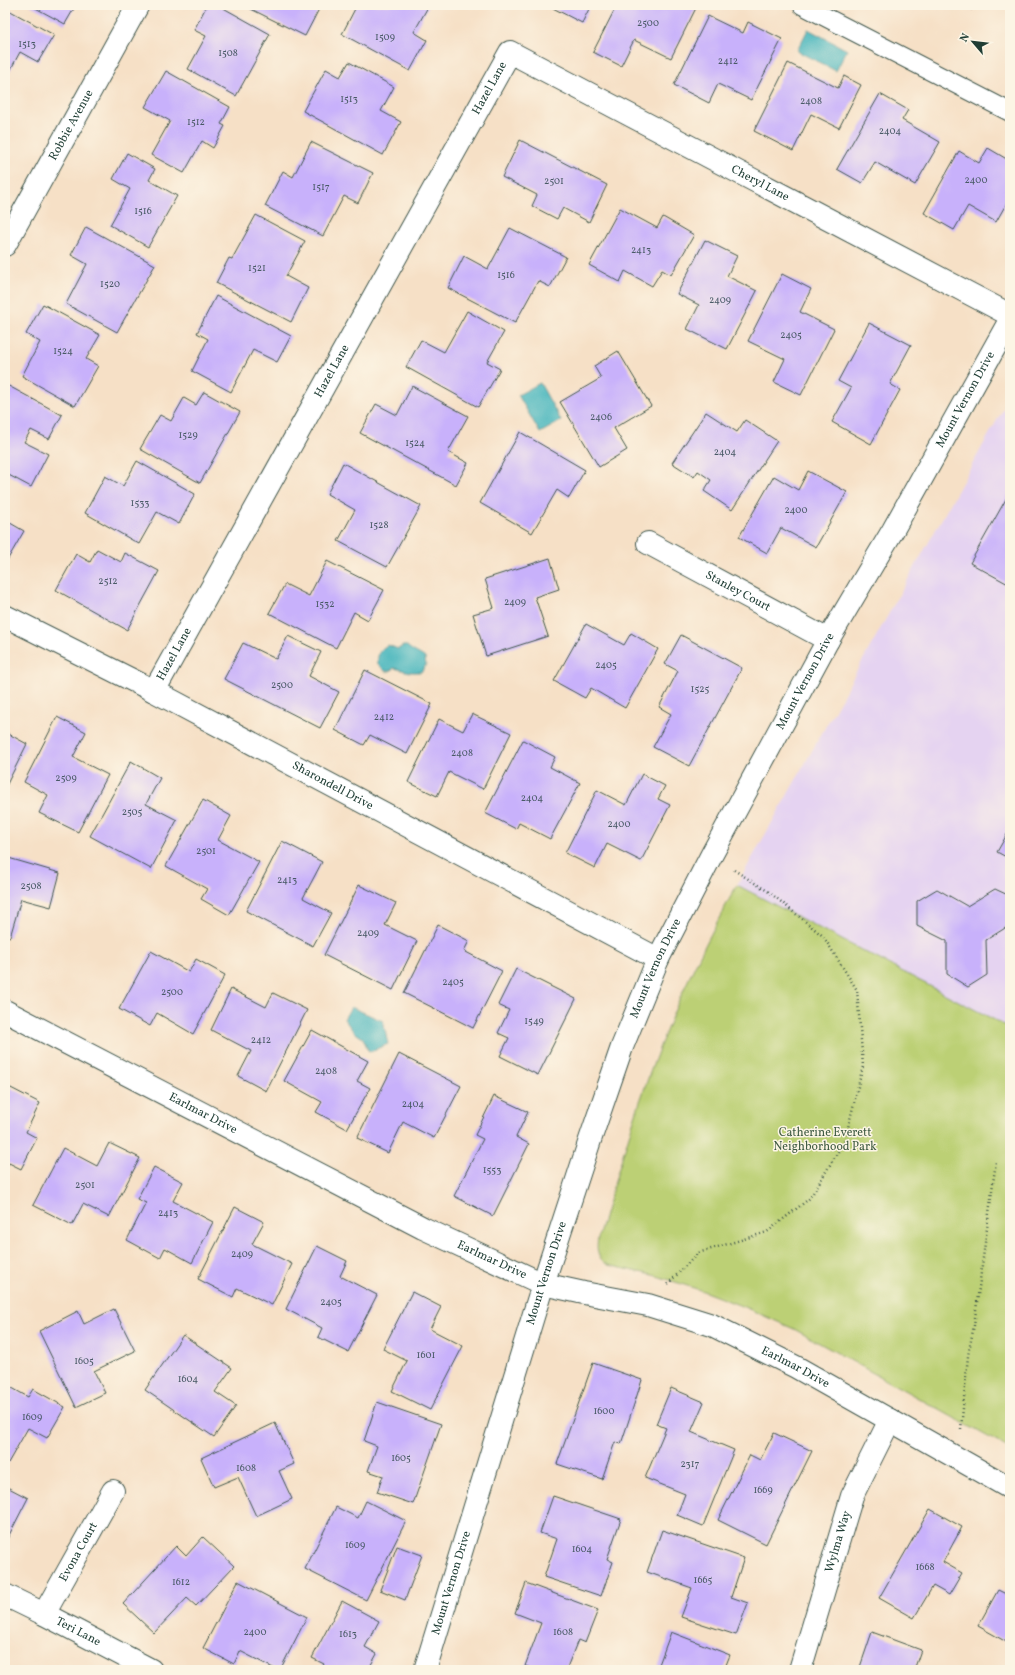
<svg xmlns="http://www.w3.org/2000/svg" width="1015" height="1675" font-family="Vollkorn,serif">
  <style>
    .built { fill: #e5d3f1 }
    .green { fill: #bcd074; stroke: #6e8654 }
    .water { fill: #46b6bd; stroke: #327a78 }
    .building { fill: #c8b1fb }
    .lines { fill: none; stroke-linecap: round; stroke-linejoin: round }
    .lane-casing { stroke: #3f554a; stroke-width: 20 }
    .street-casing { stroke: #3f554a; stroke-width: 24 }
    .path { stroke: #3f554a; stroke-width: 2.5; stroke-dasharray: 1 3; stroke-linecap: butt }
    .lane { stroke: #fff; stroke-width: 18 }
    .street { stroke: #fff; stroke-width: 22 }
    .labels { text-anchor: middle; dominant-baseline: central; stroke-width: 3; stroke-linejoin: round; paint-order: stroke }
    .number-label { font-size: 10px; fill: #495a66 }
    .street-label { font-size: 12px; fill: #1f3d34; stroke: #fcf5e5 }
    .park-label { font-size: 12px; fill: #3e5a41; stroke: #fcf5e5 }
  </style>
  <rect width="100%" height="100%" fill="#fcf5e5"/>
  <filter id="ink" filterUnits="userSpaceOnUse"><feTurbulence type="fractalNoise" baseFrequency=".025" numOctaves="2"/><feDisplacementMap in="SourceGraphic" scale="8" xChannelSelector="R" yChannelSelector="G"/><feConvolveMatrix kernelMatrix="1 2 1 2 8 2 1 2 1" color-interpolation-filters="sRGB"/></filter>
  <filter id="wash" filterUnits="userSpaceOnUse"><feTurbulence type="fractalNoise" baseFrequency=".012" numOctaves="4" result="noise"/><feDisplacementMap in="SourceGraphic" scale="16" xChannelSelector="R" yChannelSelector="G"/><feGaussianBlur stdDeviation="0.9" result="paint"/><feColorMatrix in="noise" values="0 0 0 0 0 0 0 0 0 0 0 0 0 0 0 0 0 1.4 0 .05"/><feComposite in="paint" operator="in"/></filter>
  <g filter="url(#wash)">
    <rect width="100%" height="100%" fill="#f6e0c6"/>
    <path class="built" d="M1010,397V1028L737,885Z"/>
    <path class="green" d="M737,885L1010,1028V1449L794,1329L744,1307L703,1291L657,1276L608,1265C597,1258 596,1250 598,1238C620,1164 641,1090 671,1019C690,973 713,929 737,885Z"/>
    <path class="water" d="M808,29L847,50L836,71L797,51Z
      M540,383L561,421L540,433L518,395Z
      M388,645L398,649L403,646H407C413,652 419,653 425,658L426,665L421,672H410L394,668L390,671H385L378,664C377,655 379,649 388,645Z
      M351,1007L383,1021L388,1044L369,1052L363,1038L354,1032L344,1019Z"/>
    <g id="blocks">
      <path class="building" d="M30,5H76L65,24Z
        M207,5H218L270,34L236,96L188,69L206,36L194,30Z
        M243,5H311L319,9L305,36Z
        M357,5H429L414,32L427,40L410,71L342,34Z
        M547,5H591L582,23Z
        M617,5H696L697,6L671,58L634,40L621,66L593,52Z
        M961,5H974L972,10Z
        M5,8L54,35L38,62L20,52L5,80Z
        M708,16L743,33L748,22L782,39L751,100L718,84L709,103L674,85Z
        M349,62L394,87L381,111L401,122L383,155L303,111L326,69L340,77Z
        M788,63L838,88L844,76L861,85L839,128L811,114L793,151L754,131Z
        M166,71L230,107L221,124L225,126L213,148L202,141L184,173L151,155L170,121L145,107Z
        M880,94L908,110L902,120L940,142L915,185L875,162L862,183L837,169Z
        M520,140L607,185L589,222L563,208L557,219L532,206L537,195L502,177Z
        M311,142L373,173L358,203L344,196L323,236L265,206L283,171L293,177Z
        M988,148L1010,161V197L996,222L968,206L954,230L924,213L959,151L979,163Z
        M127,153L155,169L149,180L177,196L148,247L110,225L130,189L113,179Z
        M620,208L657,228L663,217L694,235L671,275L662,270L652,286L625,271L620,282L589,265Z
        M256,215L305,241L286,276L308,288L291,322L216,283L229,258L232,259Z
        M86,227L155,265L117,332L66,304L87,264L71,255Z
        M510,228L566,257L550,287L538,281L515,323L448,288L464,256L488,269Z
        M705,240L737,256L727,276L757,291L727,349L687,329L699,305L677,294Z
        M782,274L811,289L800,312L834,329L801,395L774,382L785,359L748,341Z
        M216,296L291,336L277,362L253,350L231,392L192,371L208,339L197,333Z
        M43,304L100,335L86,359L98,366L75,406L22,376L40,342L26,334Z
        M467,311L504,332L487,362L500,369L478,407L406,367L421,340L444,352Z
        M869,323L911,345L890,384L900,390L871,444L832,422L851,388L838,381Z
        M618,351L651,406L614,428L627,450L599,467L560,402L601,378L594,366Z
        M5,384L62,415L49,439L31,430L24,442L48,454L31,487L5,473Z
        M412,386L468,416L448,452L468,463L456,485L360,433L376,404L397,415Z
        M204,392L240,412L200,483L140,449L160,415L171,421L184,398L196,405Z
        M706,412L737,432L745,420L777,441L732,510L704,491L711,480L698,471L694,477L672,463Z
        M520,432L585,470L569,498L557,490L532,533L480,503Z
        M137,461L195,494L179,524L157,512L139,544L85,513L105,476L123,486Z
        M343,463L421,506L387,567L338,541L355,510L327,494Z
        M808,471L847,492L816,547L781,528L767,553L739,537L774,476L798,490Z
        M1010,492V585L970,563Z
        M5,520L24,531L5,564Z
        M97,549L121,562L125,553L159,571L127,630L56,590L76,554L90,562Z
        M550,558L559,589L535,597L548,636L486,656L473,614L494,608L485,579Z
        M327,561L384,590L368,620L354,612L336,648L269,613L285,584L309,596Z
        M586,624L624,645L631,633L658,649L625,708L591,688L585,698L554,681Z
        M681,635L742,668L689,766L653,747L671,714L659,707L678,671L665,664Z
        M288,636L321,652L309,676L339,692L320,728L224,679L243,643L276,659Z
        M365,670L432,704L407,754L370,735L364,745L335,730Z
        M472,714L511,733L483,789L449,772L437,796L408,782L439,719L463,731Z
        M57,717L86,732L73,757L108,775L78,832L39,813L48,795L24,782Z
        M5,732L27,744L5,788Z
        M523,740L555,757L550,767L580,783L550,839L519,823L516,829L485,813Z
        M131,761L160,778L146,804L177,820L151,869L90,836Z
        M642,774L665,786L658,799L670,805L641,861L607,844L595,868L565,853L597,790L626,805Z
        M203,800L231,816L218,840L259,862L229,915L201,899L207,889L166,866Z
        M1010,829V859L997,852Z
        M282,841L322,862L303,898L331,913L313,946L246,911Z
        M5,857L60,873L51,907L21,899L10,937L5,935Z
        M359,885L396,903L385,925L417,941L393,990L324,955Z
        M937,889L967,906L995,889L1010,896V925L986,940L987,975L968,987L947,974V941L917,926V901Z
        M438,925L469,941L464,951L502,971L473,1028L404,993Z
        M151,951L189,972L196,959L225,975L193,1034L157,1013L150,1026L119,1009Z
        M516,969L576,999L538,1075L500,1056L509,1038L498,1033L509,1010L498,1005Z
        M231,989L266,1007L273,993L307,1010L266,1091L238,1076L251,1051L211,1030Z
        M312,1030L368,1061L357,1081L370,1088L347,1129L316,1112L322,1102L284,1081Z
        M399,1054L461,1086L434,1138L403,1122L388,1153L357,1138Z
        M5,1085L40,1103L26,1132L37,1138L21,1169L9,1163L5,1170Z
        M494,1096L528,1112L516,1137L529,1144L493,1216L454,1196L483,1139L475,1135Z
        M109,1143L140,1158L109,1217L83,1204L72,1225L33,1205L63,1148L97,1166Z
        M154,1167L183,1182L173,1201L213,1222L192,1263L165,1248L160,1258L127,1240L146,1203L137,1199Z
        M235,1207L264,1222L252,1244L292,1264L272,1305L237,1288L233,1297L198,1279Z
        M317,1246L347,1261L340,1276L377,1295L348,1352L318,1337L322,1328L286,1309Z
        M412,1292L441,1307L430,1329L463,1346L430,1410L392,1391L407,1361L383,1349Z
        M114,1309L135,1351L94,1371L105,1393L76,1407L39,1331L78,1311L84,1324Z
        M183,1335L232,1368L215,1392L236,1406L214,1437L145,1390Z
        M593,1363L642,1380L621,1444L615,1442L602,1479L557,1464Z
        M5,1384L28,1397L33,1389L65,1407L47,1438L28,1428L8,1463L5,1462Z
        M671,1388L704,1402L691,1432L734,1450L703,1526L677,1515L685,1494L645,1478L666,1428L656,1424Z
        M377,1402L441,1424L413,1504L377,1492L383,1476L368,1471L377,1446L364,1441Z
        M275,1423L294,1464L279,1471L292,1499L256,1516L238,1477L214,1487L201,1458Z
        M774,1433L812,1451L766,1544L718,1520L750,1455L760,1460Z
        M5,1486L28,1498L5,1543Z
        M553,1496L621,1519L607,1559L613,1562L601,1596L544,1577L557,1539L540,1533Z
        M366,1501L406,1521L366,1600L305,1569L336,1507L358,1518Z
        M930,1509L962,1527L943,1562L962,1573L949,1595L933,1586L914,1618L879,1598Z
        M662,1530L744,1558L731,1597L748,1603L736,1635L681,1617L692,1588L647,1572Z
        M203,1537L234,1566L196,1606L187,1598L154,1633L123,1604L176,1546L186,1556Z
        M397,1546L422,1555L405,1600L380,1590Z
        M238,1581L307,1617L280,1670H277L240,1651L234,1664L203,1648Z
        M526,1583L598,1610L585,1643L578,1640L566,1670H537L525,1666L541,1623L515,1613Z
        M998,1590L1010,1596V1644L978,1626Z
        M342,1601L379,1621L365,1647L377,1654L368,1670H321L324,1664L312,1658Z
        M671,1632L730,1655L724,1670H657Z
        M872,1632L921,1650L914,1670H859Z"/>
    </g>
  </g>
  <g filter="url(#ink)">
    <use href="#blocks" fill-opacity="0" stroke="#3f554a" stroke-width="1"/>
    <g class="lines">
      <defs>
        <path id="lane" d="M802,5L1010,112"/>
        <g id="street">
          <path id="s1" d="M5,245L138,5"/>
          <path id="s2" d="M648,543L828,640"/>
          <path id="s3" d="M5,616L154,691L658,959"/>
          <path id="s4" d="M154,691L510,52L1010,315"/>
          <path id="s5" d="M5,1011L423,1228L543,1284L584,1293L648,1305L712,1325L796,1367L1010,1488"/>
          <path id="s6" d="M5,1595L44,1614L151,1670"/>
          <path id="s7" d="M44,1614L113,1491"/>
          <path id="s8" d="M425,1670L543,1284L590,1140L622,1047L658,959L711,856L828,640L893,530L1010,320"/>
          <path id="s9" d="M800,1670L852,1496L890,1420"/>
        </g>
      </defs>
      <use href="#lane" class="lane-casing"/>
      <use href="#street" class="street-casing"/>
      <path class="path" d="M668,1284L698,1253L767,1232L810,1198L845,1140L863,1066L857,990L823,936L769,892L734,870
        M961,1429L968,1356L974,1325L996,1161"/>
      <use href="#lane" class="lane"/>
      <use href="#street" class="street"/>
    </g>
  </g>
  <g class="labels">
    <g class="number-label">
      <text x="648" y="23">2500</text>
      <text x="385" y="37">1509</text>
      <text x="27" y="44">1513</text>
      <text x="228" y="53">1508</text>
      <text x="728" y="61">2412</text>
      <text x="349" y="99">1513</text>
      <text x="811" y="101">2408</text>
      <text x="196" y="122">1512</text>
      <text x="890" y="131">2404</text>
      <text x="976" y="180">2400</text>
      <text x="554" y="181">2501</text>
      <text x="321" y="187">1517</text>
      <text x="143" y="211">1516</text>
      <text x="641" y="250">2413</text>
      <text x="257" y="268">1521</text>
      <text x="506" y="275">1516</text>
      <text x="110" y="284">1520</text>
      <text x="720" y="300">2409</text>
      <text x="791" y="335">2405</text>
      <text x="63" y="351">1524</text>
      <text x="601" y="417">2406</text>
      <text x="188" y="435">1529</text>
      <text x="415" y="443">1524</text>
      <text x="725" y="452">2404</text>
      <text x="140" y="503">1533</text>
      <text x="796" y="510">2400</text>
      <text x="379" y="525">1528</text>
      <text x="108" y="581">2512</text>
      <text x="515" y="602">2409</text>
      <text x="325" y="604">1532</text>
      <text x="606" y="665">2405</text>
      <text x="282" y="685">2500</text>
      <text x="700" y="689">1525</text>
      <text x="384" y="717">2412</text>
      <text x="462" y="753">2408</text>
      <text x="66" y="778">2509</text>
      <text x="532" y="798">2404</text>
      <text x="132" y="812">2505</text>
      <text x="619" y="824">2400</text>
      <text x="206" y="851">2501</text>
      <text x="287" y="880">2413</text>
      <text x="31" y="886">2508</text>
      <text x="368" y="933">2409</text>
      <text x="453" y="982">2405</text>
      <text x="172" y="992">2500</text>
      <text x="534" y="1021">1549</text>
      <text x="261" y="1040">2412</text>
      <text x="326" y="1071">2408</text>
      <text x="413" y="1104">2404</text>
      <text x="492" y="1170">1553</text>
      <text x="85" y="1185">2501</text>
      <text x="168" y="1213">2413</text>
      <text x="242" y="1254">2409</text>
      <text x="331" y="1302">2405</text>
      <text x="426" y="1355">1601</text>
      <text x="84" y="1361">1605</text>
      <text x="188" y="1379">1604</text>
      <text x="604" y="1411">1600</text>
      <text x="32" y="1417">1609</text>
      <text x="401" y="1458">1605</text>
      <text x="690" y="1464">2317</text>
      <text x="246" y="1468">1608</text>
      <text x="763" y="1490">1669</text>
      <text x="355" y="1545">1609</text>
      <text x="582" y="1549">1604</text>
      <text x="925" y="1567">1668</text>
      <text x="703" y="1580">1665</text>
      <text x="181" y="1582">1612</text>
      <text x="255" y="1632">2400</text>
      <text x="563" y="1632">1608</text>
      <text x="348" y="1634">1613</text>
    </g>
    <g class="street-label">
      <text stroke="none"><textPath href="#s4" startOffset="690">Hazel Lane</textPath></text>
      <text stroke="none"><textPath href="#s1" startOffset="137">Robbie Avenue</textPath></text>
      <text stroke="none"><textPath href="#s4" startOffset="1014">Cheryl Lane</textPath></text>
      <text stroke="none"><textPath href="#s4" startOffset="366">Hazel Lane</textPath></text>
      <text stroke="none"><textPath href="#s8" startOffset="1387">Mount Vernon Drive</textPath></text>
      <text stroke="none"><textPath href="#s2" startOffset="102">Stanley Court</textPath></text>
      <text stroke="none"><textPath href="#s4" startOffset="42">Hazel Lane</textPath></text>
      <text stroke="none"><textPath href="#s8" startOffset="1063">Mount Vernon Drive</textPath></text>
      <text stroke="none"><textPath href="#s3" startOffset="369">Sharondell Drive</textPath></text>
      <text stroke="none"><textPath href="#s8" startOffset="739">Mount Vernon Drive</textPath></text>
      <text stroke="none"><textPath href="#s5" startOffset="223">Earlmar Drive</textPath></text>
      <text stroke="none"><textPath href="#s5" startOffset="547">Earlmar Drive</textPath></text>
      <text stroke="none"><textPath href="#s8" startOffset="415">Mount Vernon Drive</textPath></text>
      <text stroke="none"><textPath href="#s5" startOffset="871">Earlmar Drive</textPath></text>
      <text stroke="none"><textPath href="#s9" startOffset="134">Wylma Way</textPath></text>
      <text stroke="none"><textPath href="#s7" startOffset="71">Evona Court</textPath></text>
      <text stroke="none"><textPath href="#s8" startOffset="91">Mount Vernon Drive</textPath></text>
      <text stroke="none"><textPath href="#s6" startOffset="82">Teri Lane</textPath></text>
    </g>
    <g class="park-label">
      <text x="825" y="1133">Catherine Everett<tspan x="825" dy="14">Neighborhood Park</tspan></text>
    </g>
  </g>
  <rect width="1015" height="1675" fill="none" stroke="#fcf5e5" stroke-width="20"/>
  <g transform="translate(973 42) rotate(298)" stroke="#fcf5e5" stroke-width="3" paint-order="stroke">
  <path d="M0-3L7 15L0 10L-7 15Z" fill="#1f3d34"/>
  <text y="-6" font-size="11" font-weight="bold" text-anchor="middle" fill="#1f3d34">N</text>
  </g>
</svg>
